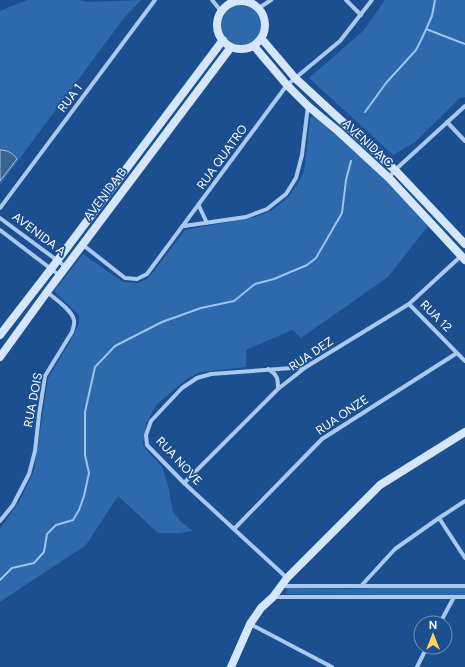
<svg xmlns="http://www.w3.org/2000/svg" width="465" height="667" font-family="Figtree,sans-serif">
  <style>
    .green { fill: #2e69ad }
    .water { fill: #3c6290; stroke: #9cc4f0 }
    .lines { fill: none; stroke-linecap: round; stroke-linejoin: round }
    .stream { stroke: #9cc4f0; stroke-width: 2 }
    .street { stroke: #a9c9ee; stroke-width: 4 }
    .secondary { stroke: #d6e6fa; stroke-width: 8 }
    .labels { text-anchor: middle; dominant-baseline: central; stroke-width: 3.5; stroke-linejoin: round; paint-order: stroke }
    .street-label { font-size: 12px; fill: #fff; stroke: #1b4f8f }
  </style>
  <rect width="100%" height="100%" fill="#1b4f8f"/>
  <path class="green" d="M27,0H80L87,2L141,0L124,18L0,185V11Z
    M385,0H465V97L460,98L415,142L393,155L309,78L364,30Z
    M220 25a21 21 0 1 1 42 0a21 21 0 1 1-42 0Z
    M314,115L386,180L428,226L388,277L301,338L292,330L246,350V367L201,372L188,378L157,404L146,423L143,444L148,452L162,467L168,485L173,512L181,522L193,531L179,533H158L118,496L86,545L0,602V529L20,500L34,471L48,378L71,340L79,323V315L54,291L83,254L123,282L137,283L147,279L154,271L185,230L255,217L271,211L285,200L296,187L304,171L310,119Z
    M400,587L465,588V596L285,594L287,588L353,589Z"/>
  <path class="water" d="M0,150C7,150 13,153 17,159L0,181Z"/>
  <g class="lines">
    <path class="stream" d="M426,29L465,44
      M365,112L386,83L416,50L423,36L432,16L435,0
      M0,580L12,568L34,563L44,552L47,534L56,525L73,520L79,510L84,496L89,473L85,455V412L95,367L115,346L162,322L201,308L234,301L255,284L274,279L307,265L316,258L342,213L346,180L351,161"/>
    <path class="street" d="M212,0L221,11
      M229,0L231,3
      M346,0L361,15
      M259,8L271,0
      M447,122L465,141
      M389,178L395,170L465,106
      M199,206L207,223
      M0,208L155,0
      M0,218L66,267
      M184,226L246,217L267,209L286,194L296,178L302,155L308,106
      M0,230L59,275
      M83,245L125,278L137,279L147,274L287,85L340,41L372,0
      M409,304L465,361
      M268,369C278,375 278,379 278,389
      M184,483L278,389L306,367L409,304L461,256
      M439,518L465,558
      M0,521L13,505L29,474L35,451L39,415L45,376L72,332C73,328 75,324 74,320C72,310 54,298 47,292
      M234,529L322,439L457,353
      M287,578L184,483L147,445L146,435L151,421L182,388L197,378L211,374L306,367
      M281,586H465
      M361,586L395,549L439,518L465,501
      M273,597H465
      M440,623L454,597
      M250,624L332,667
      M417,667L427,647"/>
    <path class="secondary" d="M217 25a24 24 0 1 1 48 0a24 24 0 1 1-48 0Z
      M261,38L295,78L395,170L465,244
      M254,46L287,85L308,106L338,131L389,178L465,260
      M0,335L51,269L223,40
      M0,357L47,292L231,47
      M231,667L250,624L261,608L273,597L287,578L380,485L465,432"/>
  </g>
  <g class="labels">
    <g class="street-label">
      <text transform="translate(70 98) rotate(-53)">RUA 1</text>
      <text transform="translate(368 143) rotate(43)">AVENIDA C</text>
      <text transform="translate(222 157) rotate(-54)">RUA QUATRO</text>
      <text transform="translate(105 194) rotate(-53)">AVENIDA B</text>
      <text transform="translate(39 234) rotate(37)">AVENIDA A</text>
      <text transform="translate(436 316) rotate(45)">RUA 12</text>
      <text transform="translate(311 354) rotate(-34)">RUA DEZ</text>
      <text transform="translate(33 400) rotate(-79)">RUA DOIS</text>
      <text transform="translate(342 415) rotate(-34)">RUA ONZE</text>
      <text transform="translate(179 461) rotate(47)">RUA NOVE</text>
    </g>
  </g>
  <g transform="translate(433 635)"><circle r="19" fill="#1b4f8f" stroke="#7695bc"/>
  <path d="M0-3L7 15L0 10L-7 15Z" fill="#ffd166"/>
  <text y="-6" font-size="11" font-weight="bold" text-anchor="middle" fill="#ffffff">N</text>
  </g>
</svg>
